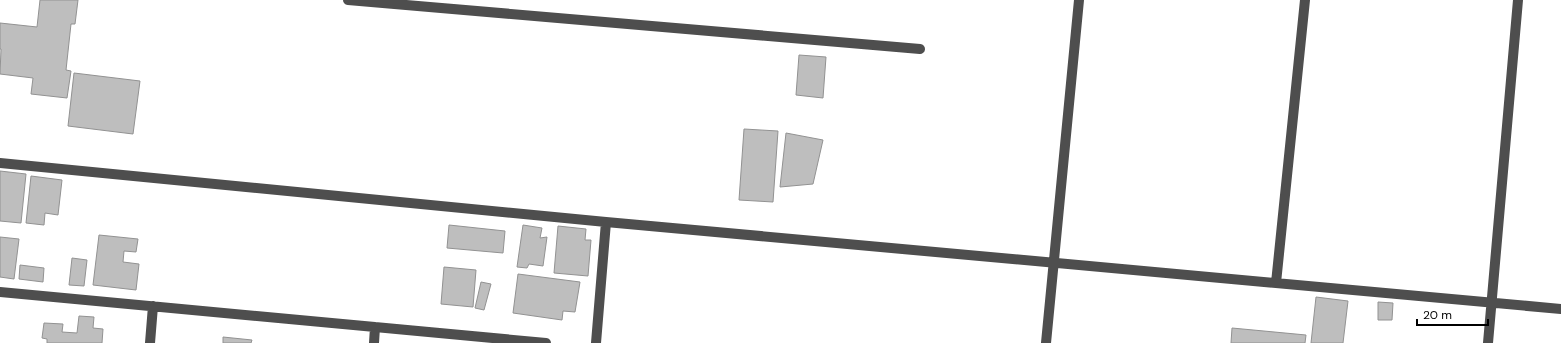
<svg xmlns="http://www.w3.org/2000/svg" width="1561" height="343" font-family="'DM Sans',sans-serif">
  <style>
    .building { fill: #bebebe; stroke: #929292 }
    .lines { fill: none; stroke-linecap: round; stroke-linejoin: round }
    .minor { stroke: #4e4e4e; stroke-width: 10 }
  </style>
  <rect width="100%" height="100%" fill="#fff"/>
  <path class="building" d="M40,0H78L75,24H71L66,70L71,71L67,98L31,94L33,78L0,74L1,49H0V23L37,27Z
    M799,55L826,57L823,98L796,95Z
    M74,73L140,81L133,134L68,126Z
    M744,129L778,131L773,202L739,200Z
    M786,133L823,140L813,184L780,187Z
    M0,171L26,174L21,223L0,221Z
    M31,176L62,180L58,215L45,213L44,225L26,223Z
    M449,225L505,231L503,253L447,248Z
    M523,225L542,228L540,238L547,237L543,266L529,264L527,268L517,267Z
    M558,226L586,229L585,240H591L588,276L554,273Z
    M99,235L138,239L136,252L124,251L123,262L139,264L136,290L93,285Z
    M0,237L19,239L14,279L0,277Z
    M72,258L87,260L84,286L69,285Z
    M20,265L44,268L43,282L19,279Z
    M444,267L476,270L473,307L441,304Z
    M518,274L580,282L575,312L563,311L562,320L513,313Z
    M481,282L491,284L484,310L475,308Z
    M1316,297L1348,301L1343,343H1311Z
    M1378,302L1393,303L1392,320H1378Z
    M79,316L94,317L93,328L103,329L102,343H47V339L42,338L44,323L63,324L62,332L77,333Z
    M1232,328L1306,335L1305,343H1231Z
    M223,337L252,340L251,343H223Z"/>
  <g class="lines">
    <path class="minor" d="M348,0L920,49
      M0,163L606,222L1561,309
      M1276,283L1305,0
      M0,292L546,343
      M150,343L153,306
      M374,343L375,327
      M596,343L606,222
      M1046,343L1079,0
      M1488,343L1518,0"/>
  </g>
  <path d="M1417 319v6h71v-6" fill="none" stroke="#000000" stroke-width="2"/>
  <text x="1423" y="319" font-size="12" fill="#000000" stroke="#ffffff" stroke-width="3" paint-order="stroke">20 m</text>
</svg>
